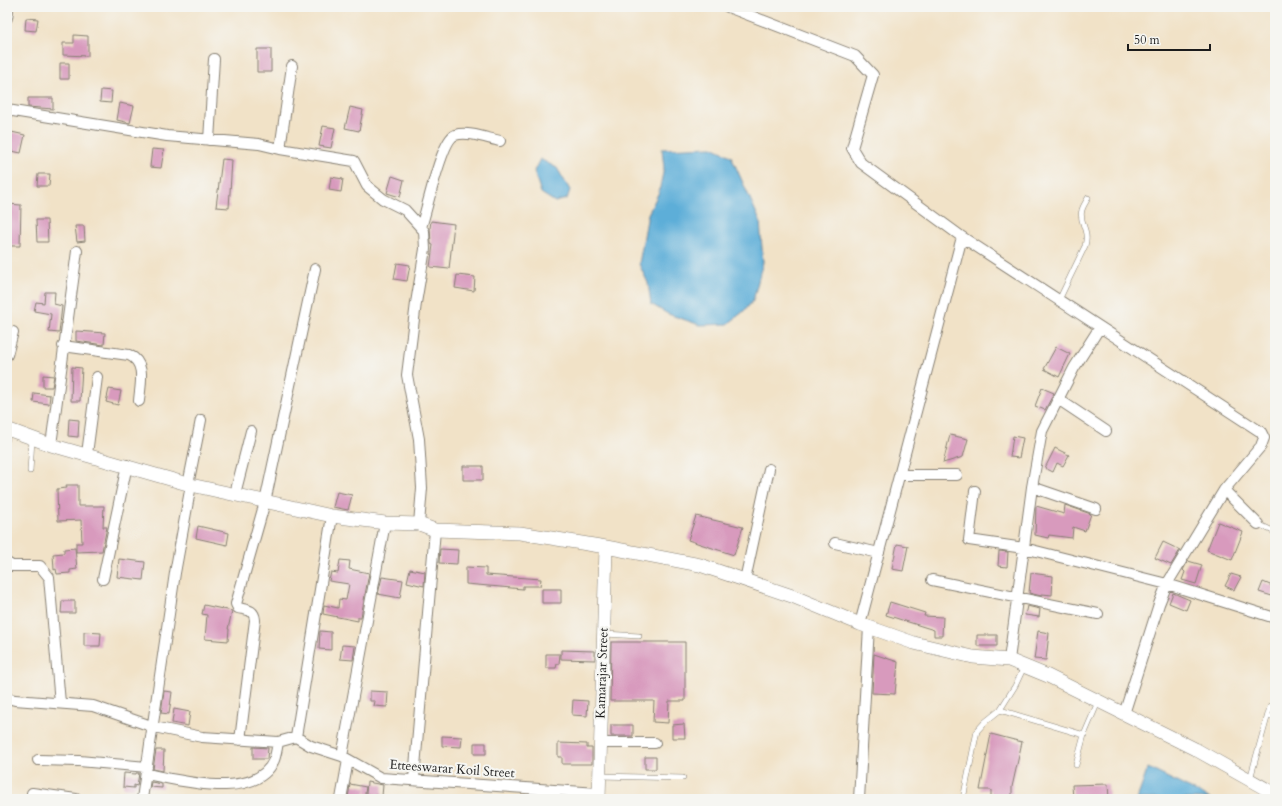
<svg xmlns="http://www.w3.org/2000/svg" width="1282" height="806" font-family="Cardo,serif">
  <style>
    .water { fill: #5daed8; stroke: #3c657a }
    .building { fill: #d89abd }
    .lines { fill: none; stroke-linecap: round; stroke-linejoin: round }
    .service-casing { stroke: #867f72; stroke-width: 6 }
    .minor-casing { stroke: #867f72; stroke-width: 12 }
    .tertiary-casing { stroke: #867f72; stroke-width: 14 }
    .service { stroke: #fff; stroke-width: 5 }
    .minor { stroke: #fff; stroke-width: 10 }
    .tertiary { stroke: #fff; stroke-width: 13 }
    .labels { text-anchor: middle; dominant-baseline: central; stroke-width: 4; stroke-linejoin: round; paint-order: stroke }
    .street-label { font-size: 13px; fill: #1c1c1c; stroke: #f6f6f2 }
  </style>
  <rect width="100%" height="100%" fill="#f6f6f2"/>
  <filter id="ink" filterUnits="userSpaceOnUse"><feTurbulence type="fractalNoise" baseFrequency=".025" numOctaves="2"/><feDisplacementMap in="SourceGraphic" scale="8" xChannelSelector="R" yChannelSelector="G"/><feConvolveMatrix kernelMatrix="1 2 1 2 8 2 1 2 1" color-interpolation-filters="sRGB"/></filter>
  <filter id="wash" filterUnits="userSpaceOnUse"><feTurbulence type="fractalNoise" baseFrequency=".012" numOctaves="4" result="noise"/><feDisplacementMap in="SourceGraphic" scale="16" xChannelSelector="R" yChannelSelector="G"/><feGaussianBlur stdDeviation="0.9" result="paint"/><feColorMatrix in="noise" values="0 0 0 0 0 0 0 0 0 0 0 0 0 0 0 0 0 1.4 0 .05"/><feComposite in="paint" operator="in"/></filter>
  <g filter="url(#wash)">
    <rect width="100%" height="100%" fill="#f1e2c7"/>
    <path class="water" d="M712,147L731,156L760,221L763,262L753,301L744,311L728,324L700,325L668,314L651,304L648,283L639,264L648,214L659,192L664,168L662,149Z
      M540,159L557,168L570,190L567,199L555,202L541,193L534,171Z
      M1148,768L1211,799H1137Z"/>
    <g id="blocks">
      <path class="building" d="M26,18L38,19L36,31L25,30Z
        M74,35L88,36V56L63,55V43H74Z
        M257,49H271V72H257Z
        M60,63H69V79H60Z
        M101,90L112,91L111,103L100,102Z
        M28,98H53V109L28,107Z
        M120,103L134,106L130,123L117,120Z
        M350,107L363,110L359,131L345,128Z
        M323,126L335,128L331,148L319,146Z
        M7,131L25,135L21,153L7,150Z
        M152,149L164,150L161,168L150,167Z
        M222,159L232,160L229,208L216,207Z
        M38,174H50L49,186H37Z
        M392,176L404,180L400,197L387,193Z
        M331,177L343,179L341,192L329,190Z
        M7,204L21,205L20,246H7Z
        M36,220H47L48,242H37Z
        M431,221L454,224L449,269L430,267L433,245L431,244L430,228Z
        M75,226H84L85,241L77,242Z
        M397,263L410,265L407,281L394,279Z
        M457,275L475,277L474,291L455,288Z
        M45,292H55L54,304L62,306L59,333L49,332L51,314L34,311L36,302L44,303Z
        M76,331L105,333L104,345L76,341Z
        M1056,347L1070,354L1059,377L1044,369Z
        M72,367L82,368L80,401H71Z
        M43,375L54,376L52,387H43Z
        M1042,388L1054,393L1045,410L1035,406Z
        M109,389L121,391L118,405L106,402Z
        M34,393L50,395L49,404L33,402Z
        M69,419L79,420L78,437L68,436Z
        M950,435L968,439L963,457L943,463Z
        M1013,436L1023,438L1019,458L1010,457Z
        M1055,448L1069,455L1063,466L1057,463L1053,472L1045,468Z
        M463,466H483V480H463Z
        M66,485H78V506H104L103,527H107L102,551L76,552V543H82L81,520L58,521L57,489L67,488Z
        M337,492L352,495L348,510L333,507Z
        M1065,505L1091,514L1085,531L1073,527L1072,538L1049,535L1048,538L1035,535L1036,506L1064,514Z
        M696,516L743,527L734,555L688,540Z
        M1218,522L1243,532L1232,560L1207,550Z
        M198,526L229,533L227,545L196,538Z
        M1163,542L1180,550L1171,565L1155,558Z
        M897,544L908,546L903,571L892,569Z
        M75,548L77,569L70,570V573L57,574L56,569L54,570L53,554L64,553V549Z
        M440,549L458,550L457,564L439,563Z
        M999,551L1008,552L1007,567L998,566Z
        M119,559L145,562L143,580L117,577Z
        M340,560L350,561L349,569L369,573L361,617H358V621L323,614L324,605L338,608L339,599L346,600L349,584L329,581L331,572L338,573Z
        M1188,561L1202,565L1196,584L1182,580L1185,572L1183,570Z
        M466,567L486,568V575L541,579L540,586H523V589L466,584Z
        M410,569L425,572L424,586L407,582Z
        M1031,573L1053,576L1052,595L1042,594L1041,596L1029,593Z
        M1231,574L1241,577L1234,590L1225,586Z
        M382,577L403,580L400,598L378,594Z
        M1263,582L1275,587L1272,596L1259,592Z
        M542,589H561V603H542Z
        M1173,593L1190,600L1186,610L1169,603Z
        M62,601H75V613H61Z
        M890,602L925,613L924,616L943,617L942,636H934V630L886,615Z
        M204,605L232,611L228,629H229L228,641L205,639L207,615L202,614Z
        M1027,606L1040,609L1039,617L1025,615Z
        M320,631L331,632V650L319,649Z
        M1038,631L1049,633L1046,660L1034,659Z
        M84,632L101,633L100,646H84Z
        M977,635H997V646H977Z
        M611,642H685V701H669L668,723L653,722L654,701H610Z
        M342,645L355,646L353,660L340,659Z
        M561,650L595,651V660L561,659Z
        M546,654H560L559,664H557L556,668H546Z
        M874,654L898,662L895,694L872,693Z
        M164,691L172,692L169,714L161,713Z
        M370,691L388,692L387,707L374,706L375,701H370Z
        M573,700L588,701L587,716L572,715Z
        M174,709L190,712L188,726L172,723Z
        M684,724L685,738H672V725Z
        M611,725H633V736H611Z
        M991,734L1022,742L1012,787V799H991V790H980Z
        M442,736L462,737L461,747L442,746Z
        M474,743H486V754H474Z
        M558,743L587,744V748H592V764H562V757H558Z
        M253,747L268,748L267,759H253Z
        M156,750H164L163,771L153,769Z
        M645,757H656V769H645Z
        M124,773L136,774V773H139L137,786L134,785V788L123,787Z
        M151,782L162,784V788L150,787Z
        M367,782L383,785L382,796L366,794Z
        M350,784L366,787L364,799H348Z
        M1108,784L1109,799H1073L1072,785Z"/>
    </g>
  </g>
  <g filter="url(#ink)">
    <use href="#blocks" fill-opacity="0" stroke="#867f72" stroke-width="1"/>
    <g class="lines">
      <defs>
        <path id="service" d="M1059,300L1085,246C1090,229 1078,222 1082,210C1083,206 1086,202 1088,198
          M7,439L8,430
          M30,471L32,439
          M1258,524L1275,532
          M605,634L639,636
          M1000,710L1084,735
          M1268,716L1275,718
          M1076,765L1084,735L1098,702
          M600,776L683,778
          M1250,779L1270,707
          M963,799L977,731L985,722L1000,710L1015,686L1024,667"/>
        <path id="minor" d="M728,7L855,56L873,75L852,148L861,163L962,237L1261,432L1264,438L1261,446L1224,490L1258,524
          M7,18L8,11
          M7,110L167,136L259,144L280,149L354,161L367,186L383,199L405,210L424,231L425,249L416,303L407,375L419,439L422,488L419,524
          M209,140L214,59
          M280,149L292,66
          M421,227C427,211 441,140 455,135C468,131 486,138 500,141
          M63,346L129,355C147,363 140,385 139,401
          M7,355L13,332
          M1058,399L1106,431
          M51,445L77,251
          M87,454L97,377
          M900,475H957
          M188,485L201,420
          M1032,487L1096,509
          M975,491L969,540L1024,548L1167,584L1224,490
          M235,494L251,431
          M835,543L879,553
          M7,563L12,566H40L49,577L60,703
          M103,579L127,465
          M745,580L769,469
          M932,580L1098,614
          M860,624L962,237
          M1009,660L1032,487L1042,431L1074,368L1100,327
          M7,698L15,700L93,706L154,727L202,737L278,742L296,737L311,746L342,756L381,778L598,793
          M1124,714L1159,604L1167,584L1275,618
          M296,737L332,516
          M240,740L255,620C254,609 247,610 238,608L236,604L265,502L315,269
          M600,743H655
          M342,756L385,523
          M38,760L79,761L147,767
          M146,774C180,780 256,802 274,760C276,755 277,748 278,742
          M414,779L435,530
          M32,793L76,799
          M142,799L175,573L191,485
          M341,799L348,760
          M859,799L869,627"/>
        <path id="tertiary" d="M7,429L51,445L191,485L332,516L385,523L419,524L435,530L520,533L606,547L700,565L792,596L860,624L914,643L973,657L1009,660L1048,676L1195,749L1275,794
          M599,799L606,547"/>
      </defs>
      <use href="#service" class="service-casing"/>
      <use href="#minor" class="minor-casing"/>
      <use href="#tertiary" class="tertiary-casing"/>
      <use href="#service" class="service"/>
      <use href="#minor" class="minor"/>
      <use href="#tertiary" class="tertiary"/>
    </g>
  </g>
  <g class="labels">
    <g class="street-label">
      <text transform="translate(602 673) rotate(-88)">Kamarajar Street</text>
      <text transform="translate(452 769) rotate(4)">Etteeswarar Koil Street</text>
    </g>
  </g>
  <rect width="1282" height="806" fill="none" stroke="#f6f6f2" stroke-width="24"/>
  <path d="M1128 44v6h82v-6" fill="none" stroke="#1c1c1c" stroke-width="2"/>
  <text x="1134" y="44" font-size="12" fill="#1c1c1c" stroke="#f6f6f2" stroke-width="3" paint-order="stroke">50 m</text>
</svg>
